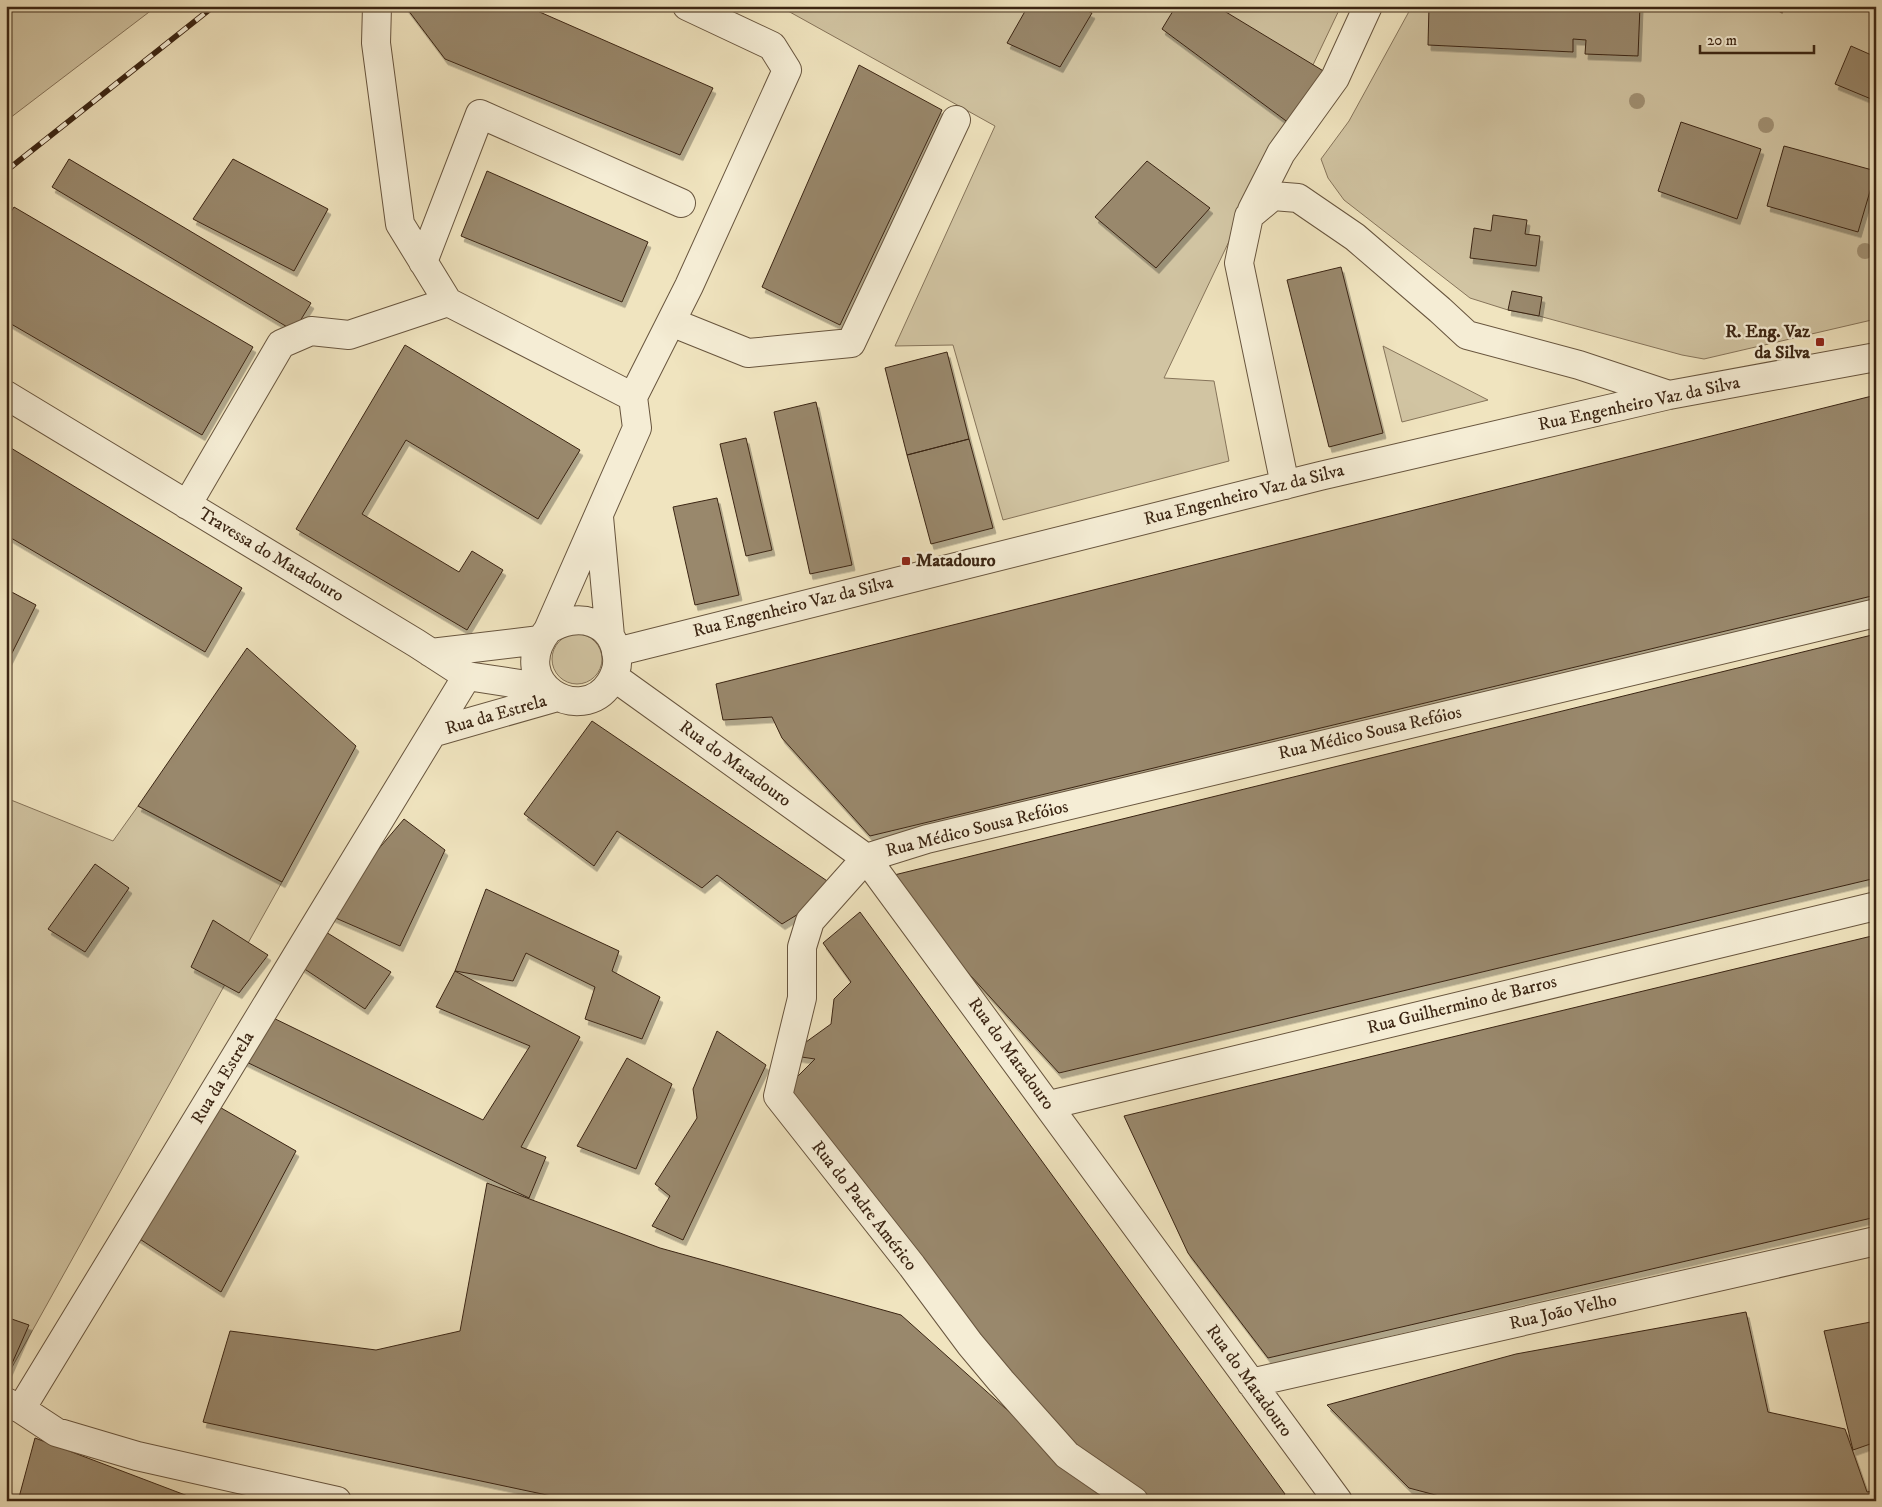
<svg xmlns="http://www.w3.org/2000/svg" width="1882" height="1507" font-family="'IM FELL DW Pica',serif">
  <style>
    .green { fill: #d1c4a2; stroke: #86745a }
    .building { fill: #99886c; stroke: #3b2513; filter: url(#shadow) }
    .lines { fill: none; stroke-linecap: round; stroke-linejoin: round }
    .minor-casing { stroke: #68553e; stroke-width: 30 }
    .path { stroke: #3b2513; stroke-width: 3; stroke-dasharray: 4 2.5; stroke-linecap: butt }
    .minor { stroke: #f5edd5; stroke-width: 28 }
    .rail-casing { stroke: #3b2513; stroke-width: 5.5 }
    .rail { stroke: #f5edd5; stroke-width: 4; stroke-dasharray: 11; stroke-linecap: butt }
    .tree { fill: #a19174 }
    .poi-dot { fill: #8f2418; stroke: #f5edd5; stroke-width: 2 }
    .labels { text-anchor: middle; dominant-baseline: central; stroke-width: 4.5; stroke-linejoin: round; paint-order: stroke }
    .poi-label { font-size: 18px; font-weight: bold; fill: #3b2513; stroke: #f5edd5; text-anchor: end }
    .street-label { font-size: 18px; fill: #3b2513; stroke: #f5edd5 }
  </style>
  <defs>
    <filter id="shadow"><feDropShadow dx="3" dy="5.5" stdDeviation="0" flood-color="#0004"/></filter>
  </defs>
  <rect width="100%" height="100%" fill="#f0e4bf"/>
  <filter id="stains"><feTurbulence type="fractalNoise" baseFrequency=".004" numOctaves="4"/><feColorMatrix values="0 0 0 0 .2 0 0 0 0 .09 0 0 0 0 .02 0 0 0 .5 -.17"/></filter>
  <radialGradient id="worn" r=".72"><stop offset=".6" stop-color="#630" stop-opacity="0"/><stop offset="1" stop-color="#630" stop-opacity=".3"/></radialGradient>
  <path class="green" d="M6,6H157L6,121Z
    M779,6H1341L1164,378L1214,381L1229,461L1003,520L953,345L895,346L995,126Z
    M1412,6H1876V319L1704,359L1682,355L1539,316L1508,310L1470,298L1344,200L1328,178L1321,159L1349,121Z
    M1383,346L1488,400L1402,422Z
    M552 659a25 25 0 1 1 50 0a25 25 0 1 1-50 0Z
    M6,798L113,841L138,806L282,882L6,1378Z"/>
  <path class="building" d="M405,6H526L713,88L680,155L445,59Z
    M1028,6H1077L1092,13L1060,67L1007,43Z
    M1176,6H1216L1335,78L1297,129L1162,29Z
    M1429,6H1640L1638,56L1585,54L1586,40L1573,39V52L1428,45Z
    M1851,46L1876,57V101L1835,84Z
    M859,65L942,110L840,325L762,287Z
    M1681,122L1761,149L1737,219L1658,191Z
    M1784,146L1876,171L1858,232L1767,206Z
    M69,159L311,303L294,331L52,187Z
    M233,159L328,209L294,271L193,219Z
    M1147,161L1210,208L1156,268L1095,217Z
    M487,171L648,242L622,302L461,236Z
    M14,207L253,347L202,435L6,321V220Z
    M1493,215L1527,220L1525,234L1540,236L1536,266L1470,258L1474,228L1491,231Z
    M1341,267L1383,433L1329,447L1287,280Z
    M1512,291L1542,297L1539,316L1508,310Z
    M405,345L580,450L538,519L406,440L362,514L459,572L472,551L503,570L467,630L296,529Z
    M947,352L969,439L907,455L885,368Z
    M1876,395V595L870,836L782,738L772,717L723,720L716,684Z
    M816,402L852,565L810,574L774,412Z
    M746,438L772,550L746,556L720,444Z
    M969,439L993,528L931,544L907,455Z
    M6,445L242,588L205,652L6,535Z
    M717,498L739,595L695,605L673,507Z
    M6,589L36,605L6,665Z
    M1876,634V878L1059,1073L882,878Z
    M247,648L356,746L282,882L138,806Z
    M592,721L839,889L782,924L717,875L702,888L617,831L594,866L524,814Z
    M404,819L445,850L400,946L324,913Z
    M95,864L129,888L85,952L48,929Z
    M486,889L619,951L612,971L660,997L642,1039L585,1019L595,987L526,953L513,981L455,971Z
    M860,912L1285,1494L1279,1501H1198L1189,1496L1132,1500L1067,1455L778,1096L815,1059L788,1055L831,1024L834,999L851,982L823,943Z
    M213,920L268,955L239,993L191,967Z
    M316,926L391,972L365,1009L294,962Z
    M1876,935V1217L1268,1358L1188,1253L1124,1116Z
    M455,971L580,1037L521,1147L546,1157L529,1198L236,1057L263,1013L483,1120L530,1046L436,1007Z
    M717,1031L766,1065L683,1240L652,1226L670,1196L655,1184L697,1118L693,1089Z
    M627,1058L672,1084L636,1169L577,1146Z
    M209,1101L296,1151L221,1292L129,1232Z
    M487,1183L660,1248L901,1315L1109,1501H575L203,1422L230,1331L376,1350L460,1331Z
    M1746,1312L1768,1412L1845,1429L1867,1492L1876,1490V1501H1458L1409,1488L1327,1405L1516,1354Z
    M6,1317L29,1325L6,1377Z
    M1876,1321V1442L1853,1450L1824,1331Z
    M35,1438L201,1501H18Z"/>
  <g class="lines">
    <defs>
      <path id="minor" d="M377,6L376,43L400,224L448,302L633,397L637,428L548,630C505,684 582,727 610,683C615,675 618,667 617,658C614,620 577,611 548,630
        M1252,210L1281,153L1335,78L1368,6
        M423,262L480,114L681,203
        M671,322L748,353L851,343L956,120
        M6,395L416,643L467,676L546,688
        M633,397L689,286L787,70L772,46L687,6
        M1285,485L1239,263L1249,216L1273,196L1298,198L1355,237L1440,310L1467,335L1579,365L1669,395
        M187,505L281,344L311,331L349,335L448,302
        M599,517L610,636
        M616,652L1320,476L1669,395L1876,357
        M431,653L540,640
        M614,677L866,858L1338,1501
        M435,732L557,697
        M866,858L927,839L1876,613
        M866,858L810,921L802,947V998L778,1096L912,1266L970,1344L1001,1381L1067,1455L1134,1501
        M1049,1105L1876,906
        M1251,1383L1876,1241
        M6,1402L21,1409L467,676
        M21,1409L56,1432L137,1456L337,1501"/>
    </defs>
    <use href="#minor" class="minor-casing"/>
    <path class="path" d="M1781,13L1784,6"/>
    <use href="#minor" class="minor"/>
    <defs>
      <path id="rail" d="M6,171L214,6"/>
    </defs>
    <use href="#rail" class="rail-casing"/>
    <use href="#rail" class="rail"/>
  </g>
  <g class="tree">
    <circle cx="1637" cy="101" r="8"/>
    <circle cx="1766" cy="125" r="8"/>
    <circle cx="1865" cy="251" r="8"/>
  </g>
  <g class="poi-dot">
    <rect x="1815" y="337" width="10" height="10" rx="2.5"/>
    <rect x="901" y="556" width="10" height="10" rx="2.5"/>
  </g>
  <g class="labels">
    <g class="poi-label">
      <text x="1810" y="332">R. Eng. Vaz<tspan x="1810" dy="21">da Silva</tspan></text>
      <text x="916" y="561" text-anchor="start">Matadouro</text>
    </g>
    <g class="street-label">
      <text transform="translate(1639 404) rotate(-12)">Rua Engenheiro Vaz da Silva</text>
      <text transform="translate(1244 495) rotate(-14)">Rua Engenheiro Vaz da Silva</text>
      <text transform="translate(271 555) rotate(31)">Travessa do Matadouro</text>
      <text transform="translate(793 607) rotate(-14)">Rua Engenheiro Vaz da Silva</text>
      <text transform="translate(496 715) rotate(-16)">Rua da Estrela</text>
      <text transform="translate(1370 733) rotate(-13)">Rua Médico Sousa Refóios</text>
      <text transform="translate(735 764) rotate(36)">Rua do Matadouro</text>
      <text transform="translate(977 829) rotate(-14)">Rua Médico Sousa Refóios</text>
      <text transform="translate(1462 1005) rotate(-14)">Rua Guilhermino de Barros</text>
      <text transform="translate(1011 1054) rotate(54)">Rua do Matadouro</text>
      <text transform="translate(223 1078) rotate(-59)">Rua da Estrela</text>
      <text transform="translate(864 1206) rotate(52)">Rua do Padre Américo</text>
      <text transform="translate(1563 1312) rotate(-13)">Rua João Velho</text>
      <text transform="translate(1249 1381) rotate(54)">Rua do Matadouro</text>
    </g>
  </g>
  <rect width="1882" height="1507" fill="none" stroke="#f0e4bf" stroke-width="25"/>
  <rect x="8" y="8" width="1867" height="1492" fill="none" stroke="#3b2513" stroke-width="2.5"/>
  <rect x="12" y="12" width="1857" height="1482" fill="none" stroke="#3b2513"/>
  <path d="M1700 45v8h114v-8" fill="none" stroke="#3b2513" stroke-width="2.5"/>
  <text x="1707" y="45" font-size="15" fill="#3b2513" stroke="#f5edd5" stroke-width="4" paint-order="stroke">20 m</text>
  <rect width="100%" height="100%" filter="url(#stains)"/>
  <rect width="100%" height="100%" fill="url(#worn)"/>
</svg>
